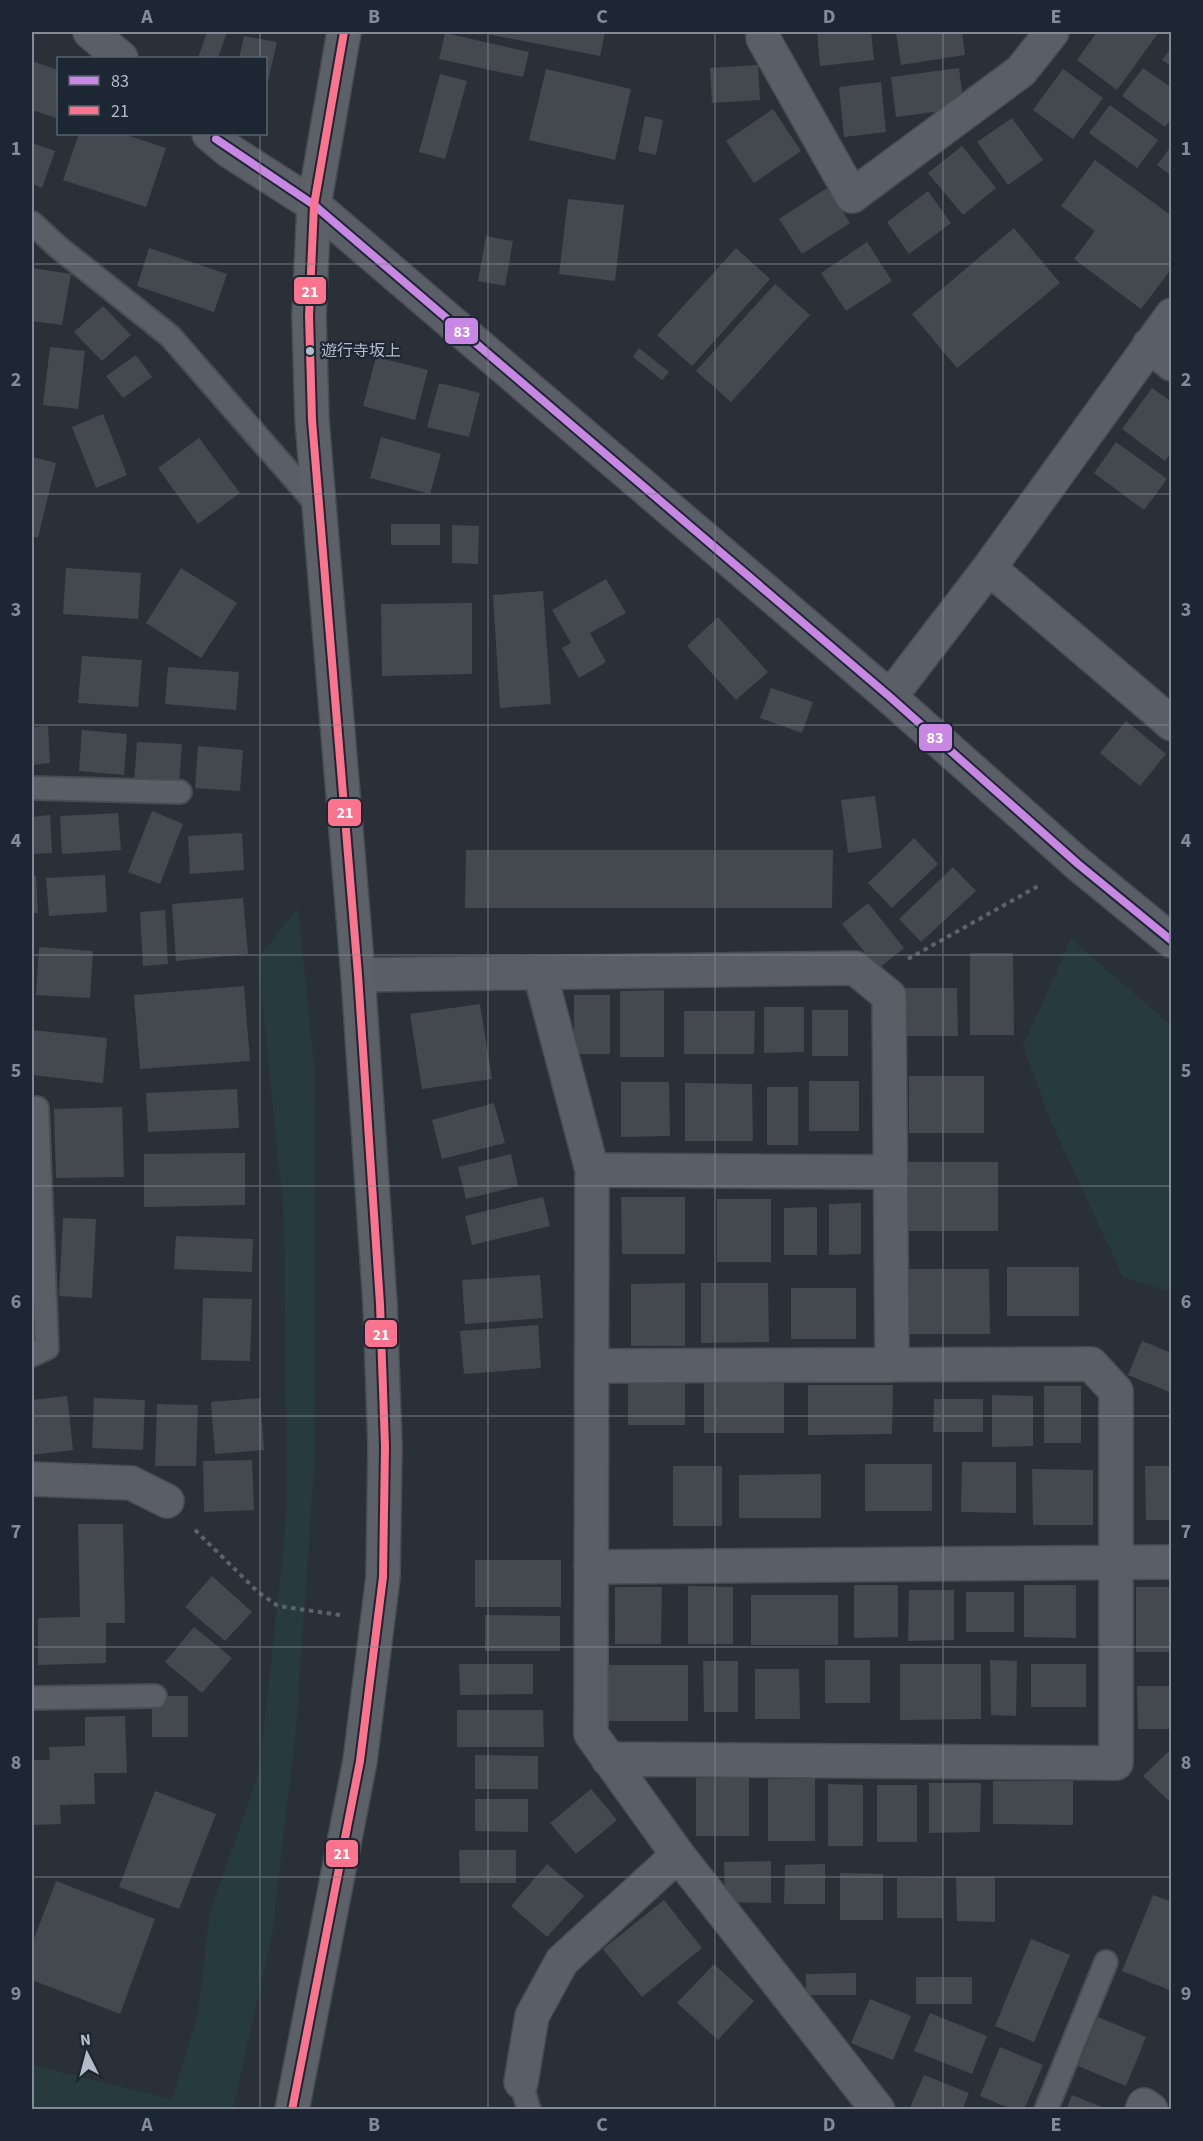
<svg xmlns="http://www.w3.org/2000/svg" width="1203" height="2141" font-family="'Source Sans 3','Noto Sans JP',sans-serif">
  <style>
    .green { fill: #273a3e }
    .building { fill: #444950 }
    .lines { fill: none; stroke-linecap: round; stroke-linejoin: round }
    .service-casing { stroke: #484c53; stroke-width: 26 }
    .minor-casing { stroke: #484c53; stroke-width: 36 }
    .tertiary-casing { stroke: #484c53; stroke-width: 36 }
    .primary-casing { stroke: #484c55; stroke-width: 36 }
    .path { stroke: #5d636a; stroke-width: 4; stroke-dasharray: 4.5 4.5; stroke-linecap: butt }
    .service { stroke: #5a5e66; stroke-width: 22 }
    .minor { stroke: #5a5e66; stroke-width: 33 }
    .tertiary { stroke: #5a5e66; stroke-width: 33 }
    .primary { stroke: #5c6168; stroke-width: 33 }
    .bus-1-casing { stroke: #1d2633; stroke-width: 12 }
    .bus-2-casing { stroke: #1d2633; stroke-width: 12 }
    .bus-1 { stroke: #c787e3; stroke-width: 8 }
    .bus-2 { stroke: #fc738d; stroke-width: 8 }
    .grid { fill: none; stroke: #848b96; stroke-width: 1.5; stroke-opacity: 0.55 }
    .bus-dot { fill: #b4bcc9; stroke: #1d2633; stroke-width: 2 }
    .labels { text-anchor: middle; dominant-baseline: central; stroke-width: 4.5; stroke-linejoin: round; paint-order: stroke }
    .bus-label { font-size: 16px; fill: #b4bcc9; stroke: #1d2633; text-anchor: start }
    .line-badge { stroke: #1d2633; stroke-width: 2 }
    .badge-label { font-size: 16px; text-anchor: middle; font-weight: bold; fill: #fff }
    .neatline { fill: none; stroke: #848b96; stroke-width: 2 }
    .grid-label { font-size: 20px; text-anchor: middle; font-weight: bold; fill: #848b96 }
  </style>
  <rect width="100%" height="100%" fill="#2a3038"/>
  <path class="green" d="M298,908L314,1065L315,1452L296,1728L272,1935L233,2109H32V2065L172,2099L198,2014L210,1912L259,1773L284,1544L287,1494L284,1215L258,958Z
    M1071,939L1171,1025V1292L1123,1277L1051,1122L1023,1046Z"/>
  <path class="building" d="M207,32H227L218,58H198Z
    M488,32H605L600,56L487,34Z
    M817,32H871L874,60L820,66Z
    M896,32H962L965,55L901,65Z
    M1097,32H1159L1117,90L1077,60Z
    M445,33L529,52L523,77L439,59Z
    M244,36L277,42L266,89V58H239Z
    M1172,47V67L1162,60Z
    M32,61L58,70L56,118L32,110Z
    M758,65L760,100L712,103L710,68Z
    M959,68L964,108L896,117L891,77Z
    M1143,68L1172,88V118L1165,127L1122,96Z
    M546,69L631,89L615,160L529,140Z
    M1063,69L1103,98L1073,139L1033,110Z
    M440,74L467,81L445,159L419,152Z
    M881,82L886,132L844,137L839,87Z
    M1110,105L1158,140L1137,168L1089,133Z
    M773,109L801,151L754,183L726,141Z
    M645,116L663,120L656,155L638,151Z
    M1012,118L1043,160L1008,185L977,142Z
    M79,134H123L166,148L146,207L63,180Z
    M32,143L55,151L42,188L32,184Z
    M1172,145V176L1157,165Z
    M962,146L996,188L963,215L928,173Z
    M1095,160L1172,216V268L1141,309L1074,259L1095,231L1061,206Z
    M827,188L850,223L802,254L779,219Z
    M928,191L951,223L909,254L887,222Z
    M568,199L624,205L615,281L559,274Z
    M1014,228L1060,283L957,368L912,314Z
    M486,236L513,241L505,286L478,281Z
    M867,242L892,281L846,311L821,273Z
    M149,248L227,274L214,312L137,286Z
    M736,248L770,279L692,366L657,335Z
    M32,268L71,274L62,325L32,321Z
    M775,284L810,315L731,402L696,371Z
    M103,306L131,335L102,361L74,332Z
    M50,347L85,351L78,409L43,405Z
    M639,348L669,372L662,380L633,357Z
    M136,355L152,377L123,398L106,376Z
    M376,357L428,370L415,420L363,406Z
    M439,383L480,393L469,437L427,427Z
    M1152,388L1172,402V452L1165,461L1122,429Z
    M103,414L127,475L96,488L72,427Z
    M381,437L441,454L430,494L370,478Z
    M199,438L240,493L198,524L158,468Z
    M1116,442L1167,479L1144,510L1094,473Z
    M32,457L56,463L38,538L32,536Z
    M391,524H440V545H391Z
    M452,525L479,526L478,564L452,563Z
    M66,568L141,573L138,619L63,614Z
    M181,568L237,603L201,658L146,623Z
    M606,579L626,613L590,633L606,662L579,678L562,648L571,643L552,610Z
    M543,591L551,704L500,708L493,595Z
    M472,603V674L382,676L381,604Z
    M718,617L768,672L736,700L687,646Z
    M82,656L142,660L138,707L78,703Z
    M168,667L239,672L236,710L165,704Z
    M771,688L813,702L802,733L760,718Z
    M1126,721L1166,754L1140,786L1100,753Z
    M48,726L50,763L32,765V727Z
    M82,730L127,734L124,775L79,771Z
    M137,742L182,744L179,785L134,783Z
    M198,746L243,750L240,791L195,788Z
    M875,796L882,848L848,853L841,800Z
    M152,811L183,824L160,884L128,872Z
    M118,813L121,850L62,854L60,816Z
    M50,815L52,853L32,854V817Z
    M242,833L244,870L190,874L188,836Z
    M914,838L938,864L892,908L868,883Z
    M466,850H833L832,908H465Z
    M953,867L976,891L921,942L899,919Z
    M105,875L107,912L49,916L46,878Z
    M32,876H36L38,913H32Z
    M243,898L248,954L176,961L172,904Z
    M868,903L904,948L878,969L842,924Z
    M165,910L168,964L143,966L140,912Z
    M39,947L93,951L90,998L36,995Z
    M970,953H1013L1014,1035H970Z
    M244,986L250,1061L140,1069L134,995Z
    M898,988H957L958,1036H897Z
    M664,990V1057H620V991Z
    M574,995H610V1054H574Z
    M480,1004L492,1079L422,1089L410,1014Z
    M764,1007H804V1052L764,1053Z
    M812,1010H848V1056H812Z
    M684,1011H755L754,1054H684Z
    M32,1030L107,1038L103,1083L32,1075Z
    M909,1076H984V1133H909Z
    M809,1081H859V1131H809Z
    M621,1082H669L670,1136L621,1137Z
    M685,1083L752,1084L753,1141H685Z
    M767,1087H798V1145H767Z
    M237,1089L239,1128L148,1132L146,1093Z
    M494,1103L505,1143L442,1159L432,1120Z
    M122,1107L124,1177L56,1178L54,1109Z
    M245,1153V1205L144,1207V1154Z
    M511,1154L518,1186L466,1199L458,1167Z
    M900,1162H998V1231H900Z
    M543,1197L550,1226L472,1245L465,1216Z
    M621,1197H685V1254H622Z
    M717,1199H771V1262H717Z
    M861,1203V1254L829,1255V1204Z
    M817,1207V1255H784V1208Z
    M63,1218L96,1219L92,1298L59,1296Z
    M176,1236L253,1239L252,1272L174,1269Z
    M1007,1267H1079V1316H1007Z
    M907,1269H989L990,1334H907Z
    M540,1275L543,1318L465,1324L462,1280Z
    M685,1283V1346H631V1284Z
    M701,1283H768L769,1342L701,1343Z
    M791,1288H856V1339H791Z
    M203,1298L252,1299L250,1361L201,1360Z
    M538,1325L541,1368L464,1374L460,1331Z
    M1142,1341L1172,1353V1393L1128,1375Z
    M628,1379H685V1425H628Z
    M704,1381H784V1433H704Z
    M808,1385H893L892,1434L808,1435Z
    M1044,1386H1081V1443H1044Z
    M992,1395L1033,1396V1446L992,1447Z
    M67,1396L73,1450L32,1455V1400Z
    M94,1398L145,1400L143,1450L92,1448Z
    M260,1398L264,1450L215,1454L211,1402Z
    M934,1399H983V1432H933Z
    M157,1404L198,1405L196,1466H155Z
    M252,1460L254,1510L204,1512L203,1461Z
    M962,1462H1016V1513L961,1512Z
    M865,1464H932V1511H865Z
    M673,1466H722V1526H673Z
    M1145,1466H1172V1520H1146Z
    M1032,1469L1093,1470V1525H1033Z
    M821,1474V1518H739V1475Z
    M78,1524H123L125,1623H106V1663L38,1665V1618L80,1617Z
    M475,1560H561V1607H475Z
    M212,1576L252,1612L225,1641L185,1607Z
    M854,1585H898V1637L854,1638Z
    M1024,1585H1076V1638L1024,1637Z
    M688,1586L733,1587V1644H688Z
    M615,1587H662L661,1644H615Z
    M1136,1587H1172V1652H1136Z
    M909,1590H954V1640L908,1641Z
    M966,1592H1014V1632H966Z
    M751,1595H838V1645H751Z
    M485,1615L560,1616V1651H485Z
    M194,1627L232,1658L202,1693L165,1662Z
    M825,1660H870V1703H825Z
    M990,1660L1017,1661L1016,1716L991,1715Z
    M703,1661H738V1712H704Z
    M459,1664H533V1694L460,1695Z
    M900,1664H981V1719L900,1720Z
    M1031,1664H1086V1707H1031Z
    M608,1665H688V1721H609Z
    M755,1669H799L800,1719H755Z
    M1137,1686H1172V1729H1138Z
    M152,1696H188V1737H152Z
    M457,1710H543L544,1747H457Z
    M125,1716L127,1773H94L95,1804L60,1805L61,1824L32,1825V1760H50L49,1747L85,1746V1717Z
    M1172,1748V1804L1143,1776Z
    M475,1755L538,1756V1789H475Z
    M749,1777V1836H696V1778Z
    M815,1778V1841H768V1779Z
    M993,1781H1073V1825L993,1824Z
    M929,1783H981L980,1832L929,1833Z
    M828,1784L863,1785V1846H828Z
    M877,1785H917V1842H877Z
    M591,1789L617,1820L576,1854L550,1823Z
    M155,1791L216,1814L179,1909L119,1887Z
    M475,1799H528V1832L475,1831Z
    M459,1850H516V1883H460Z
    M771,1861V1903L725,1902L724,1862Z
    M547,1864L584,1896L547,1937L511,1906Z
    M825,1864V1904H784L785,1865Z
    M840,1873L883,1874V1920H840Z
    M943,1877V1918H897V1878Z
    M956,1877H995V1922L957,1921Z
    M56,1881L155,1919L120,2014L32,1980V1944Z
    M1153,1895L1172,1902V1991L1122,1971Z
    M664,1900L702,1948L642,1997L603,1949Z
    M1031,1939L1070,1955L1034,2042L995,2026Z
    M714,1964L754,2001L718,2040L677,2003Z
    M856,1973V1995H806V1974Z
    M916,1977H972V2004H916Z
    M870,1999L911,2016L893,2060L851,2043Z
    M930,2013L987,2036L972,2074L914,2051Z
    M1098,2017L1146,2037L1126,2086L1078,2066Z
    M1000,2047L1043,2065L1024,2110H1014L980,2096Z
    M924,2075L969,2093L962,2110H909Z
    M1072,2095L1107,2109V2110H1066Z"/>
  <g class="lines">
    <defs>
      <path id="service" d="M32,223L58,247L170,336L320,508
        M32,788L180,792
        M32,1355L47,1348L37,1108
        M32,1698L155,1696
        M521,2082L529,2110
        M1046,2110L1106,1962"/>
      <path id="minor" d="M90,32L121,58
        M764,32L763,38L852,196L1021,71L1052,32
        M209,134L228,150L314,205
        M1149,345L1172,364
        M989,568L1172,724
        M890,697L989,568L1172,315
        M540,973L592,1170L591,1734L678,1855L878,2110
        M358,975L855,968L889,996L892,1365
        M592,1170L891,1172
        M592,1366L1091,1364L1116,1391V1763L608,1759
        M32,1479L131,1483L167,1501
        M591,1567L1172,1562
        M521,2082L532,2016L562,1961L678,1855
        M1142,2110L1144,2105L1151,2110"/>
      <path id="tertiary" d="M314,205L890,697L1078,864L1172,941"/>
      <path id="primary" d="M292,2110L360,1761L383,1577L385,1447L380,1304L358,975L312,420L309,316L314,205L344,32"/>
    </defs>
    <use href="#service" class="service-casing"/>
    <use href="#minor" class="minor-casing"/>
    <use href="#tertiary" class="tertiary-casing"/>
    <use href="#primary" class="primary-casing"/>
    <path class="path" d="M908,959L1040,885
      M195,1530L258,1592L278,1606L340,1615"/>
    <use href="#service" class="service"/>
    <use href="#minor" class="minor"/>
    <use href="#tertiary" class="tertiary"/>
    <use href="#primary" class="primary"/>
    <defs>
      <path id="bus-1" d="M216,139L314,205L890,697L1078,864L1172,941"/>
      <path id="bus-2" d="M292,2110L360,1761L383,1577L385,1447L380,1304L358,975L312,420L309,316L314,205L344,32"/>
    </defs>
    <use href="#bus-1" class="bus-1-casing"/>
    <use href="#bus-2" class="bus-2-casing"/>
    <use href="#bus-1" class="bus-1"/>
    <use href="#bus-2" class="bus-2"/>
  </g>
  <path class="grid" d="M260,32V58M488,32V2110M715,32V2110M943,32V2110M260,134V2110M32,264H1172M32,494H1172M32,725H1172M32,955H1172M32,1186H1172M32,1416H1172M32,1647H1172M32,1877H1172"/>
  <circle class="bus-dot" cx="310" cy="351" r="5"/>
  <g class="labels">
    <g class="bus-label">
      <text x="321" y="351">遊行寺坂上</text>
    </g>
  </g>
  <g class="line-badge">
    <rect x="293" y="276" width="34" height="29" rx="6" fill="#fc738d"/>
    <rect x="444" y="317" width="35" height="28" rx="6" fill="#c787e3"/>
    <rect x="918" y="723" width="35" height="29" rx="6" fill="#c787e3"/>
    <rect x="327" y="798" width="35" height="29" rx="6" fill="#fc738d"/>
    <rect x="364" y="1319" width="34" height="29" rx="6" fill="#fc738d"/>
    <rect x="325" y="1839" width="34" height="29" rx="6" fill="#fc738d"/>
  </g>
  <g class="badge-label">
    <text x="310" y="297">21</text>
    <text x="462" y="337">83</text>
    <text x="935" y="743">83</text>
    <text x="345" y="818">21</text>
    <text x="381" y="1340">21</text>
    <text x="342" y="1859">21</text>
  </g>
  <rect width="1203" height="2141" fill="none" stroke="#1d2633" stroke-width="66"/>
  <rect x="57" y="57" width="210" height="78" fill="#1d2633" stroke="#59626f" stroke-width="1.5"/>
  <rect x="69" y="76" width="30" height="9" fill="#c787e3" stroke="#59626f" stroke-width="1.5"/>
  <text x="111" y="87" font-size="18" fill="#b4bcc9">83</text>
  <rect x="69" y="106" width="30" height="9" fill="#fc738d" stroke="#59626f" stroke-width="1.5"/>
  <text x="111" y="117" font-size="18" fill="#b4bcc9">21</text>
  <g transform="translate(87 2054) rotate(354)" stroke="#1d2633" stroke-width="4.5" paint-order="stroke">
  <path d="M0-4.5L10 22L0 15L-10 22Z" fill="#b4bcc9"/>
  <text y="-9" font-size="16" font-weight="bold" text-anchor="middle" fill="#b4bcc9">N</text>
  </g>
  <rect x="33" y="33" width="1137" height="2075" class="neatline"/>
  <g class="grid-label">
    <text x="147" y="23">A</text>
    <text x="374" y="23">B</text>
    <text x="602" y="23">C</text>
    <text x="829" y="23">D</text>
    <text x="1056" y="23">E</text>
    <text x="16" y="155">1</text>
    <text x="1186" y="155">1</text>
    <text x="16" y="386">2</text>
    <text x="1186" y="386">2</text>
    <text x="16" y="616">3</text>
    <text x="1186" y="616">3</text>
    <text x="16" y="847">4</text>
    <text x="1186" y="847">4</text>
    <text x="16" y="1077">5</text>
    <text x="1186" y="1077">5</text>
    <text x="16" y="1308">6</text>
    <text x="1186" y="1308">6</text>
    <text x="16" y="1538">7</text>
    <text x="1186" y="1538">7</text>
    <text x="16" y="1769">8</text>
    <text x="1186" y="1769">8</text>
    <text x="16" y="2000">9</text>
    <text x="1186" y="2000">9</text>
    <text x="147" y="2131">A</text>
    <text x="374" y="2131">B</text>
    <text x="602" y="2131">C</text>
    <text x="829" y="2131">D</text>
    <text x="1056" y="2131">E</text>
  </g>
</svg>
